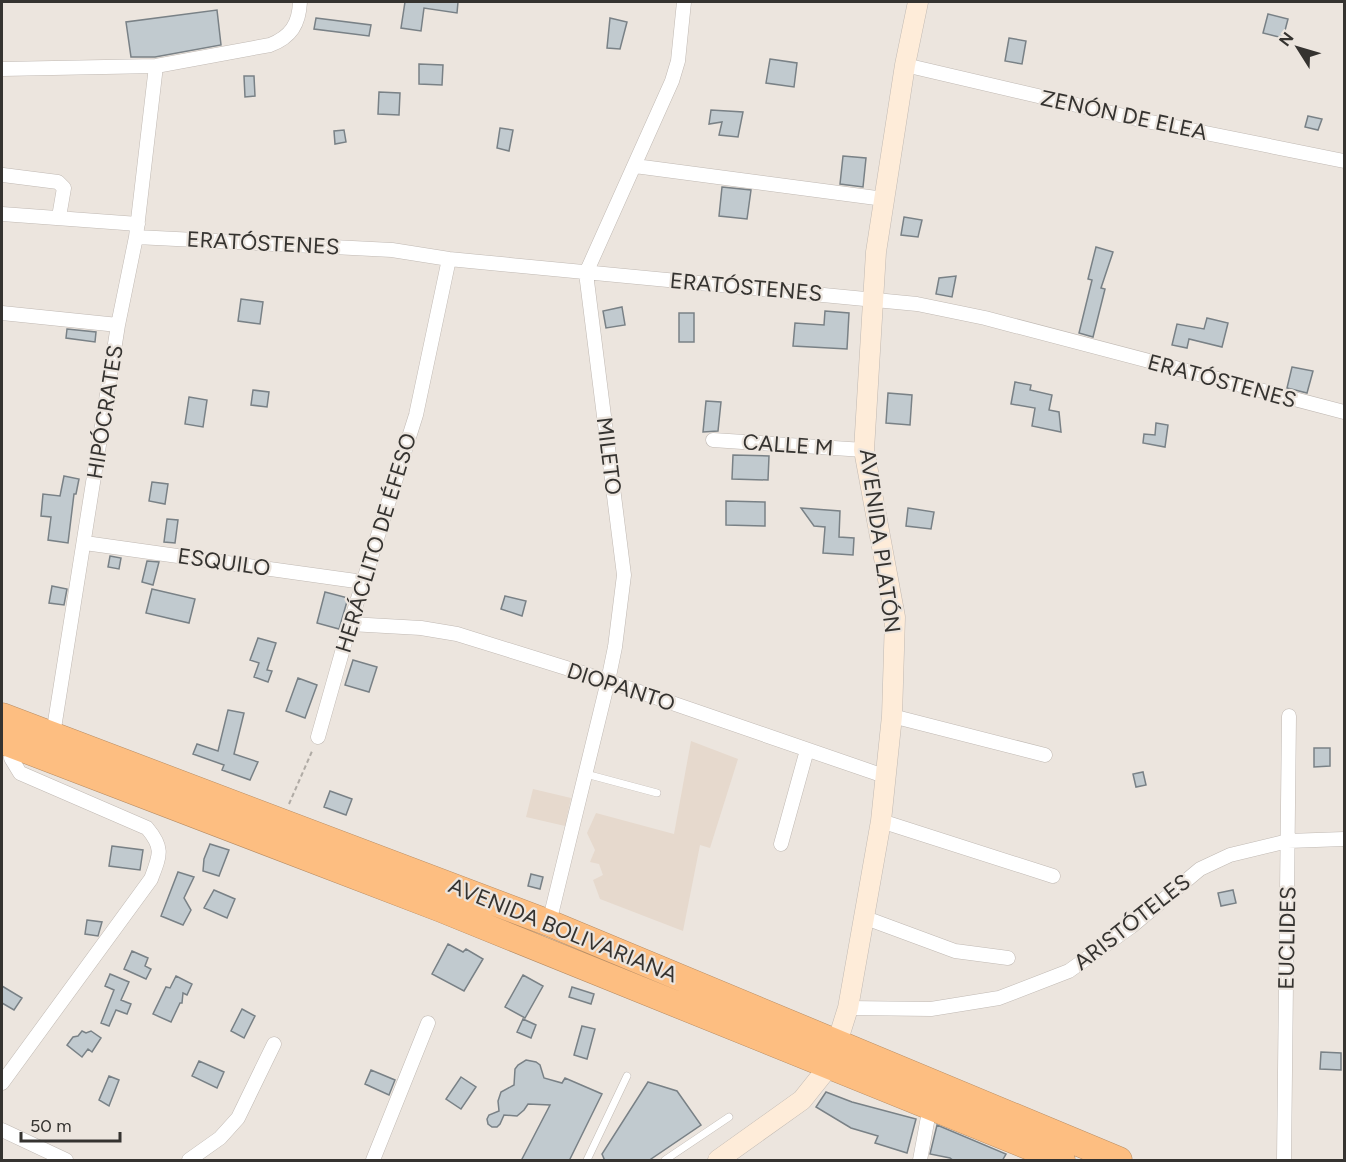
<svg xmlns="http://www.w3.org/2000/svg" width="1346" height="1162" font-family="Figtree,sans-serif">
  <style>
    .built { fill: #e6d9cd }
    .building { fill: #c1cacf; stroke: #798186; stroke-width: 1.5 }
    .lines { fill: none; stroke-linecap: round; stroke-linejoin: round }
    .lane-casing { stroke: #c0b9b3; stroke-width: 8 }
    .street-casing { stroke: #c0b9b3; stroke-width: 15 }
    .secondary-casing { stroke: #c0b9b3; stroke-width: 21 }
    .highway-casing { stroke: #b78d65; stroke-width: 27 }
    .path { stroke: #b0aba5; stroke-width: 2; stroke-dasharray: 4.5 3; stroke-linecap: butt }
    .lane { stroke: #fff; stroke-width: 7 }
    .street { stroke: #fff; stroke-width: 14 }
    .secondary { stroke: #feecd9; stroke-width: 20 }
    .highway { stroke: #fdbe81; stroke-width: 26 }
    .labels { text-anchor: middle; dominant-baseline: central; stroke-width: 4.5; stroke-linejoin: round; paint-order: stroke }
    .street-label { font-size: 22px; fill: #353330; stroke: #ece5de }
  </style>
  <rect width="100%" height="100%" fill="#ece5de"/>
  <path class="built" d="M691,741L738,759L710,848L700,845L683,931L600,899L593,880L603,875L599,864L590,862L595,850L587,833L596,813L674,834Z
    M533,789L571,798L565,826L526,817Z"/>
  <path class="building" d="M405,2H458L457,13L424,8L421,31L401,28Z
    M217,10L221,45L155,57H131L126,22Z
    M1268,14L1288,19L1283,38L1263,33Z
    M316,18L371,25L369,36L314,29Z
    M610,18L627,22L620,49L607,48Z
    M1009,38L1026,41L1022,64L1005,61Z
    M770,59L797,63L794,87L766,83Z
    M419,64L443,65L442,85L419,84Z
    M244,76H254L255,96L245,97Z
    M379,92L400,93L399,115L378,114Z
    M711,110L743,112L738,137L719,135L722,122L709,124Z
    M1308,116L1322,119L1318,130L1305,127Z
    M500,128L513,130L509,151L497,148Z
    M344,130L346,142L335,144L334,131Z
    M843,156L866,158L863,187L840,184Z
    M722,187L751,190L747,219L719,216Z
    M904,217L922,220L918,237L901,235Z
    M1096,247L1113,252L1101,288L1105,289L1093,337L1079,333L1092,280L1088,279Z
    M956,276L952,297L936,294L939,278Z
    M241,299L263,302L260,324L238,321Z
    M622,307L625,325L606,328L603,311Z
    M825,311L849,313L847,349L793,346L795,323L824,325Z
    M679,313H694V342H679Z
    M1207,318L1228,323L1222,347L1189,339L1187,348L1172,345L1177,324L1204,329Z
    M67,329L96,332L95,342L66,338Z
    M1292,367L1313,371L1307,393L1287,388Z
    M1015,382L1031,385L1030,390L1052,395L1049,410L1059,412L1061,432L1032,426L1035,408L1011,404Z
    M253,390L269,392L267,407L251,405Z
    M888,393L912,395L910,425L886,423Z
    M189,397L207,400L203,427L185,424Z
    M706,401L721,402L718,431L703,432Z
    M1156,423L1168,425L1165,447L1143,443L1144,434L1155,435Z
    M733,455L769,456L768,480L732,479Z
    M64,476L79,479L76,494H74L68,543L48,540L51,517L41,516L43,494L60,496Z
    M152,482L168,484L165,504L149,501Z
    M726,501L765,502V526L726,525Z
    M801,508L840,511L839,537L854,538L853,555L823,553L825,527L814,526Z
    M908,508L934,512L931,529L906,526Z
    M167,519L178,520L175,543L164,542Z
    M110,556L121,558L119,569L108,567Z
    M147,561L159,562L153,585L142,582Z
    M52,586L67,589L64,605L49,603Z
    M152,589L195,599L189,623L146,613Z
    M325,592L348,598L339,629L317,623Z
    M505,596L526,601L522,616L501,609Z
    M258,638L276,643L267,670L272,671L268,682L254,677L259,663L250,660Z
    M353,660L377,667L369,692L345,685Z
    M298,678L317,685L305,718L286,711Z
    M228,710L244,713L234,754L258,762L250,780L222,770L224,765L193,754L197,744L218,751Z
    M1314,748H1330V766L1314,767Z
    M1143,772L1146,785L1136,787L1133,774Z
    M330,791L352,799L346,815L324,807Z
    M210,844L229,850L219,876L203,871L204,859Z
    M112,846L143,850L140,870L109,866Z
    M178,872L194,877L184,898L191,910L183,925L161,916Z
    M531,874L543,877L540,889L528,886Z
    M214,890L235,899L227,918L204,908Z
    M1233,890L1236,903L1221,906L1218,893Z
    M87,920L102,922L98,936L85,934Z
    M448,944L463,952L466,949L483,959L464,991L432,974Z
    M132,951L148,958L145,966L151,969L146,979L124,969Z
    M110,974L129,982L121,1000L131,1004L127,1014L116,1010L109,1026L101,1023L114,990L105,986Z
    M523,975L543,986L525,1018L505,1007Z
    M176,976L192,984L187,995L183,993L182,1003H180L171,1022L153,1014L166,987L170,988Z
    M2,986L22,998L14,1010L2,1003Z
    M572,987L594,994L591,1004L569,997Z
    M242,1009L255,1016L244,1038L231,1031Z
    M523,1019L536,1025L531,1038L517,1032Z
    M582,1026L595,1029L587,1059L574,1055Z
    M82,1031L86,1033L91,1031L101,1038L92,1052L88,1049L82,1057L67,1045L73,1037L78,1036Z
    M1321,1052L1341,1053V1070L1320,1069Z
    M526,1060L536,1062L540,1065L544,1078L562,1083L565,1078L602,1094L569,1161H521L550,1105L528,1104L524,1110L517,1116L504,1115L500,1124L497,1127H492L488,1124L487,1119L489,1115L499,1111L498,1101L501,1092L514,1085L515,1069L518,1065Z
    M199,1061L224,1072L217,1088L192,1076Z
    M371,1070L395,1080L389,1095L365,1084Z
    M109,1076L119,1080L109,1106L99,1100Z
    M461,1077L476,1087L461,1109L446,1099Z
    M648,1082L677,1091L701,1125L648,1161H605L602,1154Z
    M826,1092L852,1102L916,1119L907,1153L875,1143L878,1136L851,1128L816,1107Z
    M937,1125L1006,1154L1002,1161H954L950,1158L930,1154Z"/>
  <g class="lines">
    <defs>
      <path id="lane" d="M586,774L657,793
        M587,1160L627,1076
        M665,1160L729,1117"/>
      <path id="street" d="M905,65L1141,120L1344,161
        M2,69L156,66L270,45C291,37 299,24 300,2
        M635,166L884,199
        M3,175L58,182L64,188L59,217
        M2,214L138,224
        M136,237L392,250L449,259L917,304L985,318L1344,412
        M2,313L118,325
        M713,440L864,450
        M85,543L363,582
        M350,624L421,628L457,634L608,681L887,777
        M892,716L1045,755
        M318,737L350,624L416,415L449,259
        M52,741L118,325L136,237L156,66
        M881,821L1053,876
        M781,844L807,750
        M863,917L955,951L1008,958
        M549,923L608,681L615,647L624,575L586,273L672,81L678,61L684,2
        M848,1008L931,1009L999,998L1069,971L1132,926L1200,869L1230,855L1288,841L1344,839
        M2,1083L151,879C160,855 164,848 147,828L20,773L11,758L14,745
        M2,1130L66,1160
        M189,1160L220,1138L238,1118L274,1044
        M373,1160L428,1023
        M920,1160L930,1106
        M1284,1160L1289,716"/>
      <path id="secondary" d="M718,1160L802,1100L830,1065L848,1008L881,821L892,716L895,617L864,450L876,252L905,65L918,2"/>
      <path id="highway" d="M2,716L549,923L1119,1160
        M2,741L441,909L1062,1160"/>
    </defs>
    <use href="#lane" class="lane-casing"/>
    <use href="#street" class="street-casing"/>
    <use href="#secondary" class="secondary-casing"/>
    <use href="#highway" class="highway-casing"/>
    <path class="path" d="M289,804L313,749"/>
    <use href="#lane" class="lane"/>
    <use href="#street" class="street"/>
    <use href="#secondary" class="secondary"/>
    <use href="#highway" class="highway"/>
  </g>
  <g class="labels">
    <g class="street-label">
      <text transform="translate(1124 115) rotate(12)">ZENÓN DE ELEA</text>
      <text transform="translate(263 243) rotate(3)">ERATÓSTENES</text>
      <text transform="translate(746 287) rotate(5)">ERATÓSTENES</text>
      <text transform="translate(1222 381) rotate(15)">ERATÓSTENES</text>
      <text transform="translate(105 412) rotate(-81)">HIPÓCRATES</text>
      <text transform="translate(788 445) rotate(4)">CALLE M</text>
      <text transform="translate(609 456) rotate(83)">MILETO</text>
      <text transform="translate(880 541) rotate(82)">AVENIDA PLATÓN</text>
      <text transform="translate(376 543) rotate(-73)">HERÁCLITO DE ÉFESO</text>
      <text transform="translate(224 562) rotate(8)">ESQUILO</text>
      <text transform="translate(621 687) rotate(18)">DIOPANTO</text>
      <text transform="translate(1132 922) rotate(-38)">ARISTÓTELES</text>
      <text transform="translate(563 930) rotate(22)">AVENIDA BOLIVARIANA</text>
      <text transform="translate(1287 938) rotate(-89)">EUCLIDES</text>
    </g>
  </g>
  <rect width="1346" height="1162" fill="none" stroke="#353330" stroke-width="6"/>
  <g transform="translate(1298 48) rotate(307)" stroke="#ece5de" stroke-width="4.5" paint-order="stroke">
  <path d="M0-4.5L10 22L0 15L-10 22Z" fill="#353330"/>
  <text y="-9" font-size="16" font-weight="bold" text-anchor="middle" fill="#353330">N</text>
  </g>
  <path d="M21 1132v9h99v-9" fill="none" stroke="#353330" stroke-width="3"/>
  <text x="30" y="1132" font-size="18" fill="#353330" stroke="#ece5de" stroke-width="4.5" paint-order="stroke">50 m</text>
</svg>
